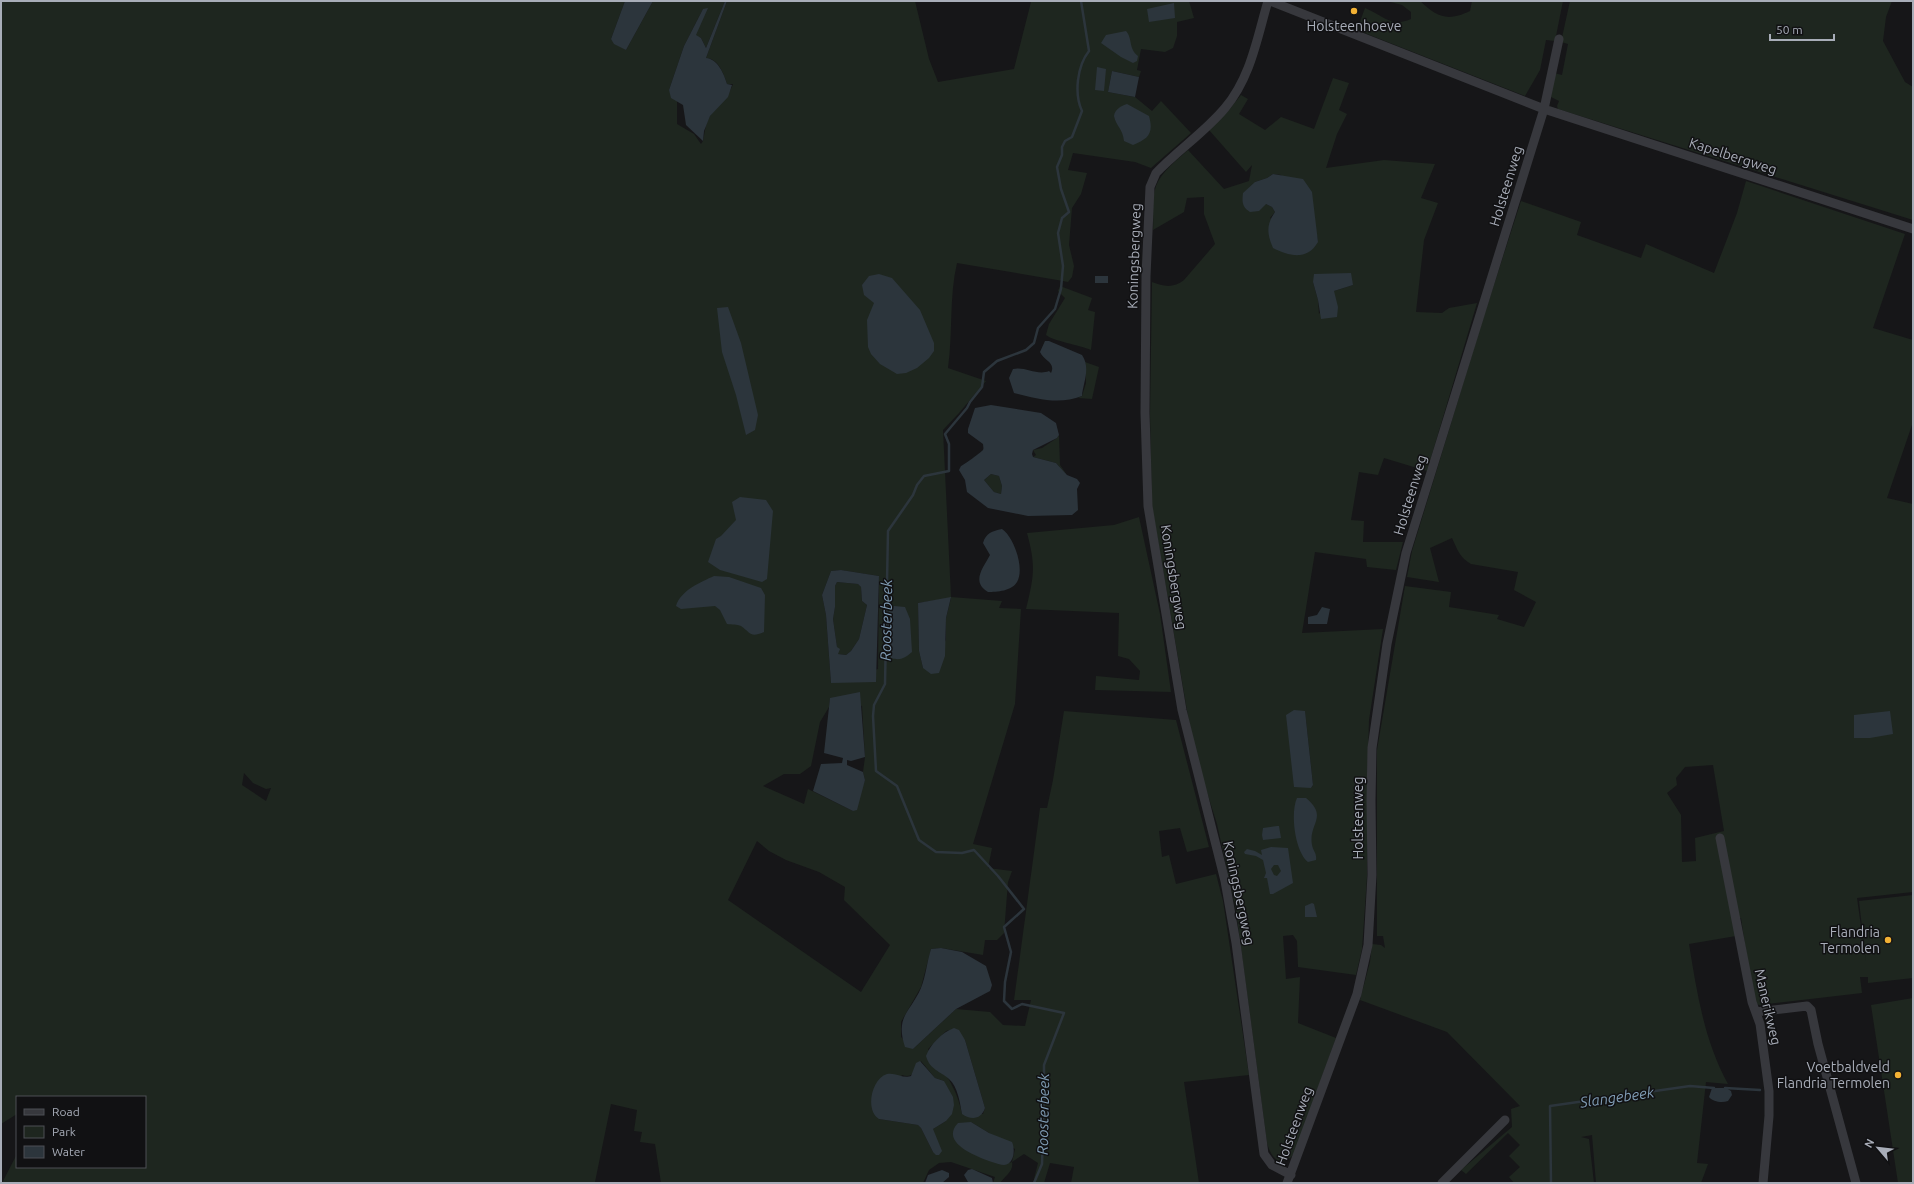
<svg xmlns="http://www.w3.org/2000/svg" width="1914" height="1184" font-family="Ubuntu,sans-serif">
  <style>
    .green { fill: #1e261f; fill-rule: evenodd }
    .water { fill: #2c353c; fill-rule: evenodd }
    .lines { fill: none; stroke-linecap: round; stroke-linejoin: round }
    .stream { stroke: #2c353c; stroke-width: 2.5 }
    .minor { stroke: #37383d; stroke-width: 9 }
    .poi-dot { fill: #f2b134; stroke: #111113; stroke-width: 1.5 }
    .labels { text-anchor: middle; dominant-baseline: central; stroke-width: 3; stroke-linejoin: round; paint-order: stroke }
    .poi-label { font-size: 14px; fill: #a8adb8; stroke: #111113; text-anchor: end }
    .street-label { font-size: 14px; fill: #a8adb8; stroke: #111113 }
    .water-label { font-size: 15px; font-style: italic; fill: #7f9bb3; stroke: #111113 }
  </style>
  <rect width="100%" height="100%" fill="#161618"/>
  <path class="green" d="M1,1H625L611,39L626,50L653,1H725L706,48L701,38L695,36L703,9L684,46L669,90L677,100V124L694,134L701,144L703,141C705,132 705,124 710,116C720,102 726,102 733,84H727C724,74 718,58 706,58L727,1H915L929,59L938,82L1014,69L1031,2L1030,1H1189L1194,18L1177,22V36L1173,48L1165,52L1141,49L1137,70L1141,71L1139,77L1112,71L1108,92L1135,97L1152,111L1161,101L1191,133L1151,168L1135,162L1073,153L1068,170L1087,173L1081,194L1072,208L1069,245L1074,266L1072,277L1068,282L1063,281L957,263C949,297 953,333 948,368L986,381L959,413L943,430L951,597L1002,601L999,608L1021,609L1015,704L973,844L992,848L988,868L1012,871L1008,882L1004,933L997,940H985L983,955L941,948L931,949L921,987L901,1022V1037L913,1049L956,1009L990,1012L1003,1025L1025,1026L1031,1000H1014L1040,808H1047L1053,780L1064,711L1176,720L1209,847L1187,852L1180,828L1159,831L1162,857L1169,855L1176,884L1216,874L1223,901L1249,1075L1184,1082L1199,1183H1071L1074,1167L1050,1163L1044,1183H1033L1038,1163L1024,1154L1012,1162C1014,1171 1005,1176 1000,1183H993L995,1177L951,1162L939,1163L929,1170L923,1183H661L655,1144L640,1142L642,1132L634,1131L637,1110L611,1104L595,1182L596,1183H2L17,1154V1167H145V1097H17V1114L1,1124ZM841,570L879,576L878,669L831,683L826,615L822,595L831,571ZM951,598L946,618V640L923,668L919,651L918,603ZM830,699L862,706L865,757L863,772L865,780L853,811L808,789L804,804L763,786L784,774H800L811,766L820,722L829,707ZM244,773L253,783L266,789L271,788L266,801L242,785ZM757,841L769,851L786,860L819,872L845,887L844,900L890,945L861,992L728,900ZM954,1029L965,1040L985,1108L983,1114H962C957,1087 944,1072 928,1049L946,1031ZM921,1061L935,1078L944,1081L946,1121L933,1129V1152L921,1128L918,1125L879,1119L902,1075C913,1079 915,1070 921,1061ZM971,1122L1015,1149L1012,1162L1009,1163Z
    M1387,1H1420C1437,17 1447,22 1470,11L1472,1H1563L1555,41L1546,40L1540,70L1525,96L1357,30L1365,8C1383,15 1390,28 1411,19V12L1402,5Z
    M1570,1H1892L1886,17L1883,41L1905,82L1913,87V220L1558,109L1557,106L1559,101L1551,97L1554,73L1562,75L1568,44L1561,42Z
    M1333,78L1349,83L1339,110L1347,114L1337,134L1326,168L1384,160L1435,164L1421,198L1438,203L1424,240L1416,312L1442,313L1449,308L1477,303L1427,471L1384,458L1378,475L1359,472L1351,520L1364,521L1363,542H1403L1396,570L1367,567L1366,559L1315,552L1302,633L1383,629L1369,720L1367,793V877L1362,949L1356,975L1298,967L1297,941L1293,935L1283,936L1286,979L1300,977L1298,1023L1336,1038L1294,1154C1281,1169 1271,1158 1267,1143L1236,911L1217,824L1200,770L1188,716L1152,506L1150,414L1152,282C1164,287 1174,288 1184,280L1215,244L1204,214V197L1187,198L1184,212L1153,230C1154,217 1151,199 1156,186C1162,171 1177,160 1188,150L1224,189L1249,181L1252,165L1246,172L1209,130L1228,111L1241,95L1248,99L1239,114L1265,130L1281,117L1314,129ZM1273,174L1281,175L1317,236L1318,242L1270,218L1275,212L1272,207L1266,204L1255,182L1267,178ZM1313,282L1353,285L1334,291L1319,314L1318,300ZM1305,711L1313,785L1311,788Z
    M1746,181L1905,234L1873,328L1913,340V422L1887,498L1913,504V892L1857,898L1866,962L1859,901L1913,895V978L1868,983V977H1860L1862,993L1759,1005L1755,1003L1748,965L1741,918L1734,919L1736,936L1689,944C1697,993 1704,1040 1728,1084L1706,1082L1697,1163L1708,1164L1701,1183H1596L1592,1135L1581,1137L1589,1139L1594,1183H1514L1509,1177L1520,1167L1509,1156L1520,1145L1508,1133L1466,1174L1461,1170L1512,1127L1511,1109L1520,1106L1447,1032L1360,1000L1370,962L1372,944L1381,945L1385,948L1383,936H1377V750L1405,586L1451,592L1449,607L1499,615L1497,619L1524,627L1536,602L1514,590L1518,572L1471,564C1460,558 1457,549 1452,538L1430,548L1439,582L1407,577L1412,551L1481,325L1521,201L1581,222L1577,235L1641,258L1646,244L1714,273L1737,213ZM1713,765L1724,831L1695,838L1696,861L1682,862L1681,815L1667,793L1677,785L1676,778L1685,767Z
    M1060,286L1092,298L1088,310L1095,312L1091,350C1080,345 1053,341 1046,335L1049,324L1065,298L1058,291Z
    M1085,362L1099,367L1092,399L1078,398L1082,396L1086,383Z
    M1059,435L1060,465L1067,475L1056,463L1033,457L1036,455L1033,450L1042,448L1057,438Z
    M991,474L999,476L1002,486L1001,494L994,492L984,480Z
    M1139,517L1160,614L1171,692L1095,690L1096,676L1139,680L1140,671L1129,659L1118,656L1119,613L1026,609C1034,576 1036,566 1027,533L1114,525Z
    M837,582L858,584L861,587L862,601L867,605L859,639L851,651L846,655L838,654L833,619L835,607V586Z
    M1913,998V1183H1898L1871,1005Z"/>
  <path class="water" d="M625,1H653L626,50L614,44L611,39Z
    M725,1H727L706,58C718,59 724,74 727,84L732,85L728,97L710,116L704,131L703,141L686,125L683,105L671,98L669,90L684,46L703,9L708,8L696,35L701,38L706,48Z
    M1174,3L1175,18L1149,22L1147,9Z
    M1126,31C1133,39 1128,48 1138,56L1137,61L1133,63L1121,57L1101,43L1106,35Z
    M1097,67L1106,69L1104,91L1095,90Z
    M1112,71L1139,77L1135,97L1108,92Z
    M1127,104L1149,116C1154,134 1148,139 1133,145L1124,141C1123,129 1116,126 1114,116C1115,109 1121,106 1127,104Z
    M1273,174L1303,179L1312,192L1318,242C1307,261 1289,256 1273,248C1267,234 1266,225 1275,212L1272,207L1266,204L1259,211L1250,212C1242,207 1242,202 1243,193L1255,182L1267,178Z
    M1351,273L1353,285L1334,291L1338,307L1337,317L1321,319L1318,300L1313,282L1314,274Z
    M879,274L892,278L920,310L934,343V351L929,358L917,368L906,373L897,374L880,364L871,354L868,347L867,320L874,303L864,295L862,285L869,276Z
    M1095,276H1108V283H1095Z
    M728,307L741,343L758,415L755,430L746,435L736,395L722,352L717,308Z
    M1045,341H1049L1082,355C1091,368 1083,383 1082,396C1060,405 1036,399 1014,393L1009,378L1013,369C1025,366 1037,376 1049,371L1051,373C1056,362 1044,361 1040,352Z
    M991,405L1041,413L1056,423L1059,435L1057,438L1033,450L1032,454L1033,457L1056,463L1067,475L1077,479L1080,483L1077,489L1078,510L1072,515L1028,516L988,508L967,492L965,480L959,470L961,466C964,465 981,452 983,450C984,448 983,446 983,444L968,433V429L975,408ZM991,474L999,476L1002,486L1001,494L994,492L984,480Z
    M740,497L766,500L773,511L767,579L762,582L720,570L708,562L716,539L721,536L736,520L732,502Z
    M1002,529C1014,537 1025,569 1017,582C1012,591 997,592 988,592C971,582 983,568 990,555L983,543C986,533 992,531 1002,529Z
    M841,570L879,576L876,682L831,683L826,615L822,595L831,571ZM837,582L858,584L861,587L862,601L867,605L859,639L851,651L846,655L838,654L840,649L837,647L833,619L835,607V586Z
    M714,576L729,577L761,588L765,595L764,632C750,638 751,633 741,626C737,624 732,625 727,624L720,610L715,606L681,609L676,606C681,590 701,582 714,576Z
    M951,597L946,618L945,656L939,673L931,674L923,668L919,651L918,603Z
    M894,606L905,607L910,619L912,652C905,658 900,661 891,658L887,645L888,612Z
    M1322,607L1330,609L1327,624H1308V617L1317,615Z
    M860,692L865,757L851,761L847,760V765L863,772L865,780L857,810L853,811L813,791L821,764L842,763L843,758L824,753L830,698Z
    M1294,710L1305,711L1313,785L1311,788L1294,787L1286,715Z
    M1890,711L1893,734L1870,738H1854V715Z
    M1297,798H1306C1329,817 1308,824 1312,845C1313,851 1317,853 1316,860L1308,862C1295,852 1290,813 1297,798Z
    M1277,826H1279L1281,838L1263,840L1262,835L1263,828Z
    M1271,847L1288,848L1293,883L1273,894H1270L1267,878H1264L1266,873L1263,860L1256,856L1245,854L1244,852L1247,849L1255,851L1262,855L1261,850ZM1274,865H1278L1281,871L1277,876L1274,875L1271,869Z
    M1312,903L1314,904L1317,917H1305V906Z
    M941,948L962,952L986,966L992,985L990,991L956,1009L913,1049L905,1047C895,1016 910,1013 921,988C926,976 927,961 931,949Z
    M954,1028L959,1030L965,1040L985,1108C981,1120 971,1120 962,1114C960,1103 958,1087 949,1079C940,1071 930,1070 926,1056C930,1045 942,1032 954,1028Z
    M920,1061L935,1078L944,1081L953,1097L954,1105L952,1114L946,1121L933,1129L942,1151L939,1155H936L933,1152L921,1128L918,1125L879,1119C865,1111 871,1079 887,1074C895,1072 904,1079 911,1076L916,1063Z
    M1712,1088H1726L1731,1091L1732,1095L1728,1101C1722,1103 1713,1102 1709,1097Z
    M971,1122L989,1133L1012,1142C1015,1148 1015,1164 1004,1165C1001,1165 996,1163 992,1162C978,1157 939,1143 958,1123Z
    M972,1169L992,1178L993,1183L968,1182L964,1175L968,1170Z
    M942,1170L949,1173V1177L942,1183H925L928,1175Z"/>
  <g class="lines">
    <path class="stream" d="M1725,1088L1760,1090
      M1034,1183L1042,1164L1044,1095V1065L1064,1013L1022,1004L1012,1009L1004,1001L1005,982L1011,952L1004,927L1024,909L998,876L974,850L962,853L936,852L919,840L897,786L876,771L873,716L874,705L885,684L888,531L913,495L917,485L924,476L949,471V444L945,434L967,408L970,402L982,387L984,372L997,361L1026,350L1034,343L1038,328L1055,309L1061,289L1063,266L1058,233L1062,218L1069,212L1061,189L1057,167L1062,155V147L1065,141L1072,137L1082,111C1074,94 1077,66 1089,51L1081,1
      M1551,1183L1550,1106L1690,1086L1714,1088"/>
    <path class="minor" d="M1268,1C1257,38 1251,77 1225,108C1205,132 1178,150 1156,173L1150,187L1146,276L1145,413L1148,506L1182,710L1225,881L1236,943L1264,1154L1272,1165L1291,1175
      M1270,1L1544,109L1913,229
      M1720,838L1752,1002L1760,1024L1769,1091V1116L1763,1183
      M1756,1012L1807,1006L1811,1010L1818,1044L1856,1183
      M1287,1183L1357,994L1368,945L1372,875L1371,801L1372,748L1387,644L1406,553L1544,109L1559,39
      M1442,1183L1505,1120"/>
  </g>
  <g class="poi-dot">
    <circle cx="1354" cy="11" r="4"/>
    <circle cx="1888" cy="940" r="4"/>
    <circle cx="1898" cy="1075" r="4"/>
  </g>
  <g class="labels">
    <g class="poi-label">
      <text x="1354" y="26" text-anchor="middle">Holsteenhoeve</text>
      <text x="1880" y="932">Flandria<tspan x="1880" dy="16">Termolen</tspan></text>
      <text x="1890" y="1067">Voetbaldveld<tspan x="1890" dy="16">Flandria Termolen</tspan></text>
    </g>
    <g class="street-label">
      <text transform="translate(1733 156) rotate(18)">Kapelbergweg</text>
      <text transform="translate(1506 186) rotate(-73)">Holsteenweg</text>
      <text transform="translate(1134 256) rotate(-88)">Koningsbergweg</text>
      <text transform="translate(1410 495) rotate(-73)">Holsteenweg</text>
      <text transform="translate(1174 577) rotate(81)">Koningsbergweg</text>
      <text transform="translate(1358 818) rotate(-90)">Holsteenweg</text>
      <text transform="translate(1239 893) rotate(78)">Koningsbergweg</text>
      <text transform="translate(1768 1007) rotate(77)">Manerikweg</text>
      <text transform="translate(1294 1126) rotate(-70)">Holsteenweg</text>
    </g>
    <g class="water-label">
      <text transform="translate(886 620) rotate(-89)">Roosterbeek</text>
      <text transform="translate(1617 1097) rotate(-8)">Slangebeek</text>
      <text transform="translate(1043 1114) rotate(-89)">Roosterbeek</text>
    </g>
  </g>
  <rect width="1914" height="1184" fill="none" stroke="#a8adb8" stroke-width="4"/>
  <rect x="16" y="1096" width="130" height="72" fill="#111113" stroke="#4d4f55"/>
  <rect x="24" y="1109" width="20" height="6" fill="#37383d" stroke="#4d4f55"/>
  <text x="52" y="1116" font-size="12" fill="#a8adb8">Road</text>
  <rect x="24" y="1126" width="20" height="12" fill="#1e261f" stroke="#4d4f55"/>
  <text x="52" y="1136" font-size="12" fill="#a8adb8">Park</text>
  <rect x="24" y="1146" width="20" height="12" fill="#2c353c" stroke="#4d4f55"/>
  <text x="52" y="1156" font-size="12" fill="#a8adb8">Water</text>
  <g transform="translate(1878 1148) rotate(298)" stroke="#111113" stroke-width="3" paint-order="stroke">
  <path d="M0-3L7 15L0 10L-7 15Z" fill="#a8adb8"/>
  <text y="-6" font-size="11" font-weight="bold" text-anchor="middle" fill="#a8adb8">N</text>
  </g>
  <path d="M1770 34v6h64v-6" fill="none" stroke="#a8adb8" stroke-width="2"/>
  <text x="1776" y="34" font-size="12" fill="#a8adb8" stroke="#111113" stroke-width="3" paint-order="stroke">50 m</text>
</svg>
